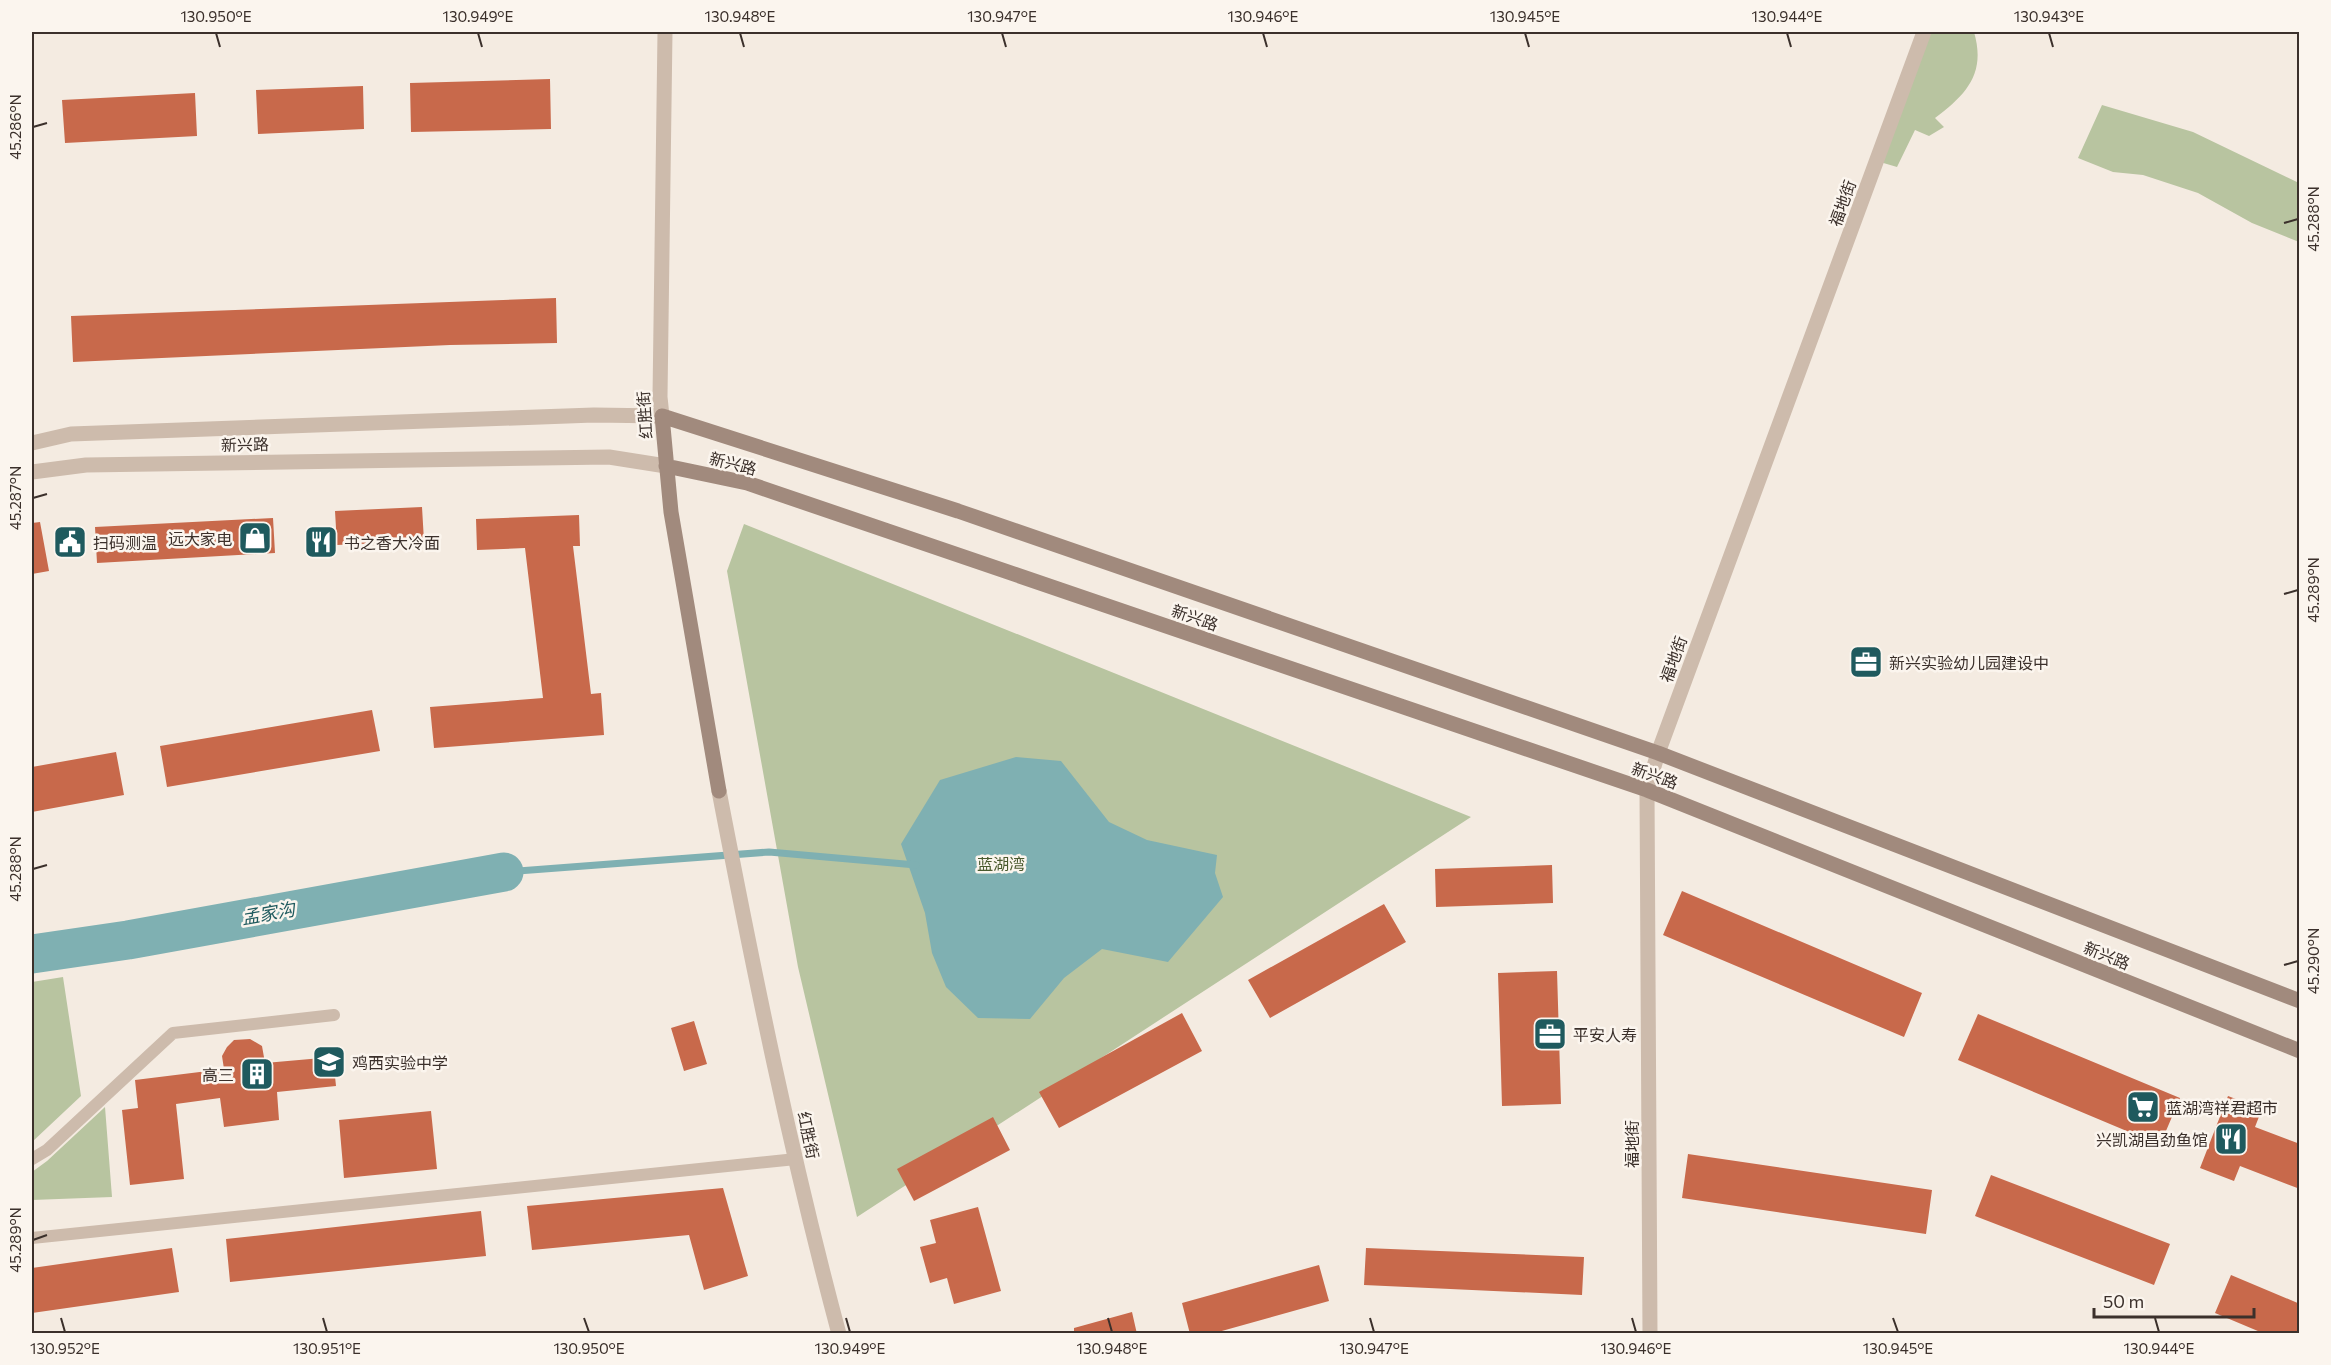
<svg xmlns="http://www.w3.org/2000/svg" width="2331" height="1365" font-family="Commissioner,'Noto Sans SC',sans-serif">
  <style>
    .green { fill: #b8c4a0 }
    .water { fill: #7fb0b2 }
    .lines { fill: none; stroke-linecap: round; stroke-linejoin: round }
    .stream { stroke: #7fb0b2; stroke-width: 7 }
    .river { stroke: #7fb0b2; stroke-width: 39 }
    .building { fill: #c8694b }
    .service { stroke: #cdbbac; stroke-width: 12 }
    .minor { stroke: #cdbbac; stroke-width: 15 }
    .tertiary { stroke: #cdbbac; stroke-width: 15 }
    .secondary { stroke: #a18a7d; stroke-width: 15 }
    .ticks { fill: none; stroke: #3b302b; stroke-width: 2 }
    .labels { text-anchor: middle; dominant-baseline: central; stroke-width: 5; stroke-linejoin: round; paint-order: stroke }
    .street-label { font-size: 16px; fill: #3b302b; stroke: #fbf5ee }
    .poi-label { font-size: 16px; fill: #3b302b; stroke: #fbf5ee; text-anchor: start }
    .park-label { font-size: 16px; fill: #4a5a2e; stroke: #fbf5ee }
    .water-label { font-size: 18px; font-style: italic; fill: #1f5a5e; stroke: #fbf5ee }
    .neatline { fill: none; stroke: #3b302b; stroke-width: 2 }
    .ticks-label { font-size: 15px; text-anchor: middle; fill: #3b302b }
  </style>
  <rect width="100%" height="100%" fill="#f4ebe1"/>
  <path class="green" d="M1929,32H1974C1986,73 1967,94 1935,118L1944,127L1929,136L1915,130L1897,167L1880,162Z
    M2102,105L2193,132L2299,183V242L2252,223L2198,193L2143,175L2113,172L2078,158Z
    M744,524L1471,817L857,1217L798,967L727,571Z
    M63,977L81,1096L32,1142V982Z
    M105,1107L112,1197L32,1200V1172L47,1161Z"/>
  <path class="water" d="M1016,757L1061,761L1109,822L1147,840L1217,855L1215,873L1223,897L1168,962L1102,949L1064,978L1030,1019L978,1018L946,987L932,953L925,913L901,844L940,780Z"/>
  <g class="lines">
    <path class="stream" d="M504,872L769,852L916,865"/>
    <path class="river" d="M32,954L128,940L504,872"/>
  </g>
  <path class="building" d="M550,79L551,129L411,132L410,83Z
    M363,86L364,129L258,134L256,90Z
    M195,93L197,136L65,143L62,100Z
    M556,298L557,343L450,345L73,362L71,316Z
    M422,507L424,541L337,545L335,511Z
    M579,515L580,546H573L591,694L601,693L604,735L434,748L430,707L543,698L525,548L477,550L476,519Z
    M273,518L275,553L97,563L95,527Z
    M40,522L49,571L32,574V523Z
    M372,710L380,751L167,787L160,746Z
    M116,752L124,795L32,812V767Z
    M1552,865L1553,903L1436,907L1435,869Z
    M1682,891L1922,993L1904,1037L1663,935Z
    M1384,904L1406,942L1270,1018L1248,980Z
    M1557,971L1561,1104L1502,1106L1498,973Z
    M1182,1013L1202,1051L1059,1128L1039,1092Z
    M1978,1014L2180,1098L2160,1145L1958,1060Z
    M694,1021L707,1064L684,1071L671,1028Z
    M250,1039L262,1046L265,1063L333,1057L336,1086L277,1092L279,1120L224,1127L220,1098L176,1104L184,1179L130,1185L122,1110L138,1108L135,1080L224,1069L222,1056L227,1047L234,1040Z
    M2228,1096L2262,1109L2255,1127L2300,1144V1189L2240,1166L2234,1181L2200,1168Z
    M431,1111L437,1169L344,1178L339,1120Z
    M993,1117L1010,1150L914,1201L897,1169Z
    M1688,1154L1932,1190L1926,1234L1682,1198Z
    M1991,1175L2170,1244L2154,1285L1975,1216Z
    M723,1188L748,1276L704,1290L689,1235L532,1250L527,1206Z
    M978,1207L1001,1291L954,1304L947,1278L930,1283L920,1247L936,1243L930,1220Z
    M481,1211L486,1256L230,1282L226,1239Z
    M172,1248L179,1292L32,1313V1268Z
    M1366,1248L1584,1257L1582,1295L1364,1285Z
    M1319,1265L1329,1301L1211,1334H1190L1182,1303Z
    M2231,1275L2300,1304V1334H2265L2215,1313Z
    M1132,1312L1137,1334H1074V1328Z"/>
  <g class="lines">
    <path class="service" d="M32,1159L47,1150L173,1033L334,1015
      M32,1238L796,1159"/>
    <path class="minor" d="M1650,1334L1647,790L1658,753L1924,32"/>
    <path class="tertiary" d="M32,443L71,434L594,415L662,416L660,397L665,32
      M32,472L86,465L609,457L666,466
      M719,791C754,973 791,1155 839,1334"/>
    <path class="secondary" d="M666,466L747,483L1647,790L2300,1051
      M719,791L671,512L662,416L958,511L1658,753L2300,1001"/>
  </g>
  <path class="ticks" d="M216,33L220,47M478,33L482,47M740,33L744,47M1002,33L1006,47M1263,33L1267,47M1525,33L1529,47M1787,33L1791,47M2049,33L2053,47M33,127L47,123M2284,223L2298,219M33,498L47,494M2284,594L2298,590M33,869L47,865M2284,965L2298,961M33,1240L47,1235M61,1318L65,1332M323,1318L327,1332M584,1318L589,1332M846,1318L850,1332M1108,1318L1112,1332M1370,1318L1374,1332M1632,1318L1636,1332M1893,1318L1898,1332M2155,1318L2159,1332"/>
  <defs>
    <symbol id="shop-square" viewBox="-11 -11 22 22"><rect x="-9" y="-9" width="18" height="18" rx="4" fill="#1f5a5e" stroke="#fbf5ee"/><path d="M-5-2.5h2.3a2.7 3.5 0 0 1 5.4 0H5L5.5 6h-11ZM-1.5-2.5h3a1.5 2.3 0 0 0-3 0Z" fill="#fff"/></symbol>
    <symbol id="civic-square" viewBox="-11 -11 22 22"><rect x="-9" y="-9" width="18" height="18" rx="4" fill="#1f5a5e" stroke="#fbf5ee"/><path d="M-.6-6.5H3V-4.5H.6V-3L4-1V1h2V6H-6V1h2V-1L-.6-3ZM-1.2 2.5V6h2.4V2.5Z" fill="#fff"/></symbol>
    <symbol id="restaurant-square" viewBox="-11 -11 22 22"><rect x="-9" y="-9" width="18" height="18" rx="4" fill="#1f5a5e" stroke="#fbf5ee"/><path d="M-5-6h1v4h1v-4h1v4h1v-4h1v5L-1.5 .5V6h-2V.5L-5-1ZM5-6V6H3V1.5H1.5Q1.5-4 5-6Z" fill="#fff"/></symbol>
    <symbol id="office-square" viewBox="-11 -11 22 22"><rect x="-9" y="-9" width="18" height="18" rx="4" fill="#1f5a5e" stroke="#fbf5ee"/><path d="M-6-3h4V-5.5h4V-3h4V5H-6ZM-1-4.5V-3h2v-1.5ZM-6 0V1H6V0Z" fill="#fff"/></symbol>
    <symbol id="school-square" viewBox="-11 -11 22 22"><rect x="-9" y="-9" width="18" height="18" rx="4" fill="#1f5a5e" stroke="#fbf5ee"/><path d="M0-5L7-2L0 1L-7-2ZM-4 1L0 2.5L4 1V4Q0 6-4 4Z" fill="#fff"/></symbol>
    <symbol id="building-square" viewBox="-11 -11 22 22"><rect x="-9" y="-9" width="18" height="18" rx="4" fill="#1f5a5e" stroke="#fbf5ee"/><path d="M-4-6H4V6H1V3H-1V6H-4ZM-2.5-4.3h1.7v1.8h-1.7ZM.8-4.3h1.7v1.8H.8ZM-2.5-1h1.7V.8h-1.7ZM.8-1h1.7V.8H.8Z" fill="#fff"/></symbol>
    <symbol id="supermarket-square" viewBox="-11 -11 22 22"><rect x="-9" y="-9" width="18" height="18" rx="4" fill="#1f5a5e" stroke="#fbf5ee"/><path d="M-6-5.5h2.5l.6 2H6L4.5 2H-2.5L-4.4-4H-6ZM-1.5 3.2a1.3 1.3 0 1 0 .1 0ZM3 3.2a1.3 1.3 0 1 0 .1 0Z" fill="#fff"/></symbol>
  </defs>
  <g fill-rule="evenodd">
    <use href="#shop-square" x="236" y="519" width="38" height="38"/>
    <use href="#civic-square" x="51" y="523" width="38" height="38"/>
    <use href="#restaurant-square" x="302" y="523" width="38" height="38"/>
    <use href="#office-square" x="1847" y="643" width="38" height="38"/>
    <use href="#office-square" x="1531" y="1015" width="38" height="38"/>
    <use href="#school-square" x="310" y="1043" width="38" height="38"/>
    <use href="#building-square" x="238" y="1055" width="38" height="38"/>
    <use href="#supermarket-square" x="2124" y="1088" width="38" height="38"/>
    <use href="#restaurant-square" x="2212" y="1120" width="38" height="38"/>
  </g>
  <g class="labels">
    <g class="street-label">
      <text transform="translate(1842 203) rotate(-70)">福地街</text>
      <text transform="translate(644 415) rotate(-94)">红胜街</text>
      <text transform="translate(245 444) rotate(-1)">新兴路</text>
      <text transform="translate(733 463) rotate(14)">新兴路</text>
      <text transform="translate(1195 617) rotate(19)">新兴路</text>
      <text transform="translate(1673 659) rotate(-70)">福地街</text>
      <text transform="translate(1655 775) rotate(20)">新兴路</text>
      <text transform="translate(2107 955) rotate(22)">新兴路</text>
      <text transform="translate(809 1135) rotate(78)">红胜街</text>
      <text transform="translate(1631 1144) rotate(-90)">福地街</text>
    </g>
    <g class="poi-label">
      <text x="232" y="538" text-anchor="end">远大家电</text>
      <text x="93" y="542">扫码测温</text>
      <text x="344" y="542">书之香大冷面</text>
      <text x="1889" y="662">新兴实验幼儿园建设中</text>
      <text x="1573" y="1034">平安人寿</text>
      <text x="352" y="1062">鸡西实验中学</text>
      <text x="234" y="1074" text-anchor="end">高三</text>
      <text x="2166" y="1107">蓝湖湾祥君超市</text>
      <text x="2208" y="1139" text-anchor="end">兴凯湖昌劲鱼馆</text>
    </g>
    <g class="park-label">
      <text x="1001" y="863">蓝湖湾</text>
    </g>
    <g class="water-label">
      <text transform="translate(268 913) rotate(-10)">孟家沟</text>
    </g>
  </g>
  <rect width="2331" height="1365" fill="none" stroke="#fbf5ee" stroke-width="66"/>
  <path d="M2094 1308v9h160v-9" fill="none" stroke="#3b302b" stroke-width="3"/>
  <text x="2103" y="1308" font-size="18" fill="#3b302b" stroke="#fbf5ee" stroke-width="4.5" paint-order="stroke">50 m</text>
  <rect x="33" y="33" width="2265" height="1299" class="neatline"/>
  <g class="ticks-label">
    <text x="216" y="22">130.950°E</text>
    <text x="478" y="22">130.949°E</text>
    <text x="740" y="22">130.948°E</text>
    <text x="1002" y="22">130.947°E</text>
    <text x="1263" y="22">130.946°E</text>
    <text x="1525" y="22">130.945°E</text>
    <text x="1787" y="22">130.944°E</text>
    <text x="2049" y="22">130.943°E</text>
    <text transform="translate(16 127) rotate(-90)" y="5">45.286°N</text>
    <text transform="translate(2314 219) rotate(-90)" y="5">45.288°N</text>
    <text transform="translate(16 498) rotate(-90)" y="5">45.287°N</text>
    <text transform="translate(2314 590) rotate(-90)" y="5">45.289°N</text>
    <text transform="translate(16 869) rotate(-90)" y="5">45.288°N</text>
    <text transform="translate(2314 961) rotate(-90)" y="5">45.290°N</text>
    <text transform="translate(16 1240) rotate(-90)" y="5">45.289°N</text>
    <text x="65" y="1354">130.952°E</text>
    <text x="327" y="1354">130.951°E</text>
    <text x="589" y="1354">130.950°E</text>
    <text x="850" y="1354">130.949°E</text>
    <text x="1112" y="1354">130.948°E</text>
    <text x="1374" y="1354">130.947°E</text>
    <text x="1636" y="1354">130.946°E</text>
    <text x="1898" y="1354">130.945°E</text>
    <text x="2159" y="1354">130.944°E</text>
  </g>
</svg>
